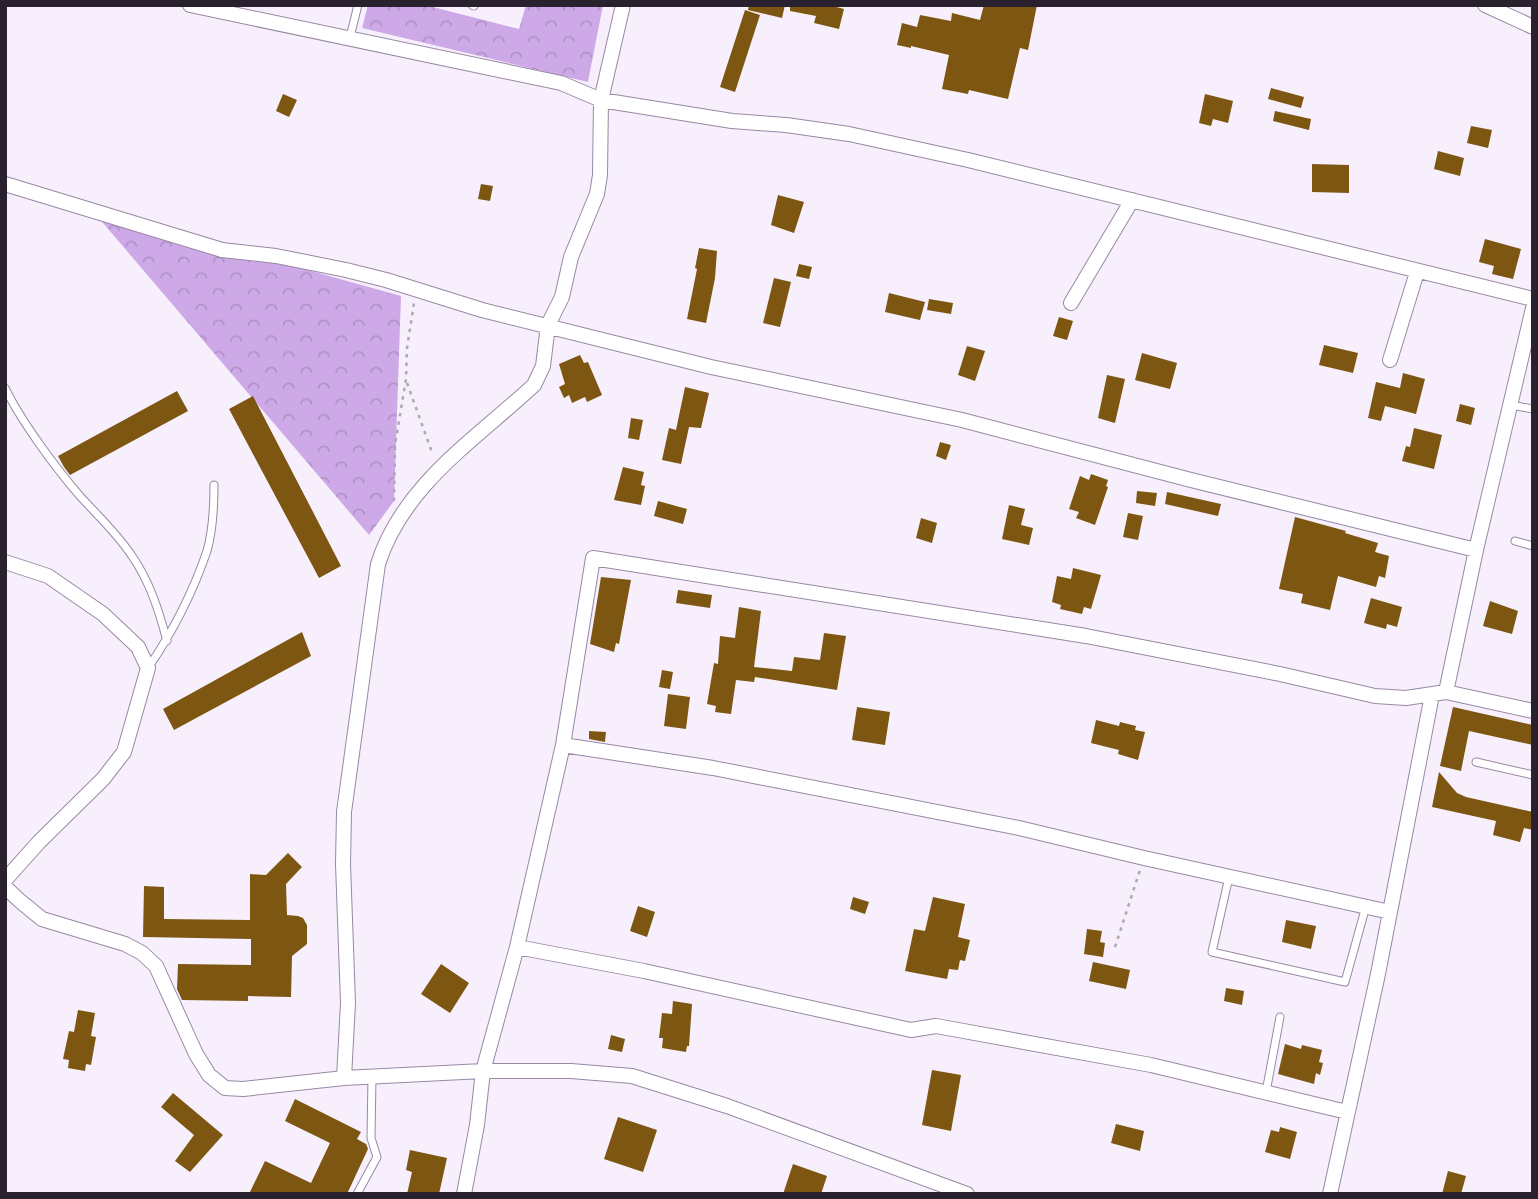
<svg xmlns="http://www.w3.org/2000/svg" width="1538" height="1199" font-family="'Archivo Narrow',sans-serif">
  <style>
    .forest { fill: url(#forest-crowns) }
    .building { fill: #7d5612 }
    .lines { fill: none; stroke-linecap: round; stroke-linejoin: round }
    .lane-casing { stroke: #9888a4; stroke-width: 9 }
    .street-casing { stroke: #9888a4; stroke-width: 16 }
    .path { stroke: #afa8b4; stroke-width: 2.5; stroke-dasharray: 3.5 5; stroke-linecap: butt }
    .lane { stroke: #fff; stroke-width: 7 }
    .street { stroke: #fff; stroke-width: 14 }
  </style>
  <defs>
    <pattern id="forest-crowns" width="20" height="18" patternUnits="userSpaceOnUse" patternTransform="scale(1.75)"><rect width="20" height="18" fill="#cea9e8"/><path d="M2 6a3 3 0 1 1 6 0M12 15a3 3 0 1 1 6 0" fill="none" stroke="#b191c7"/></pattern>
  </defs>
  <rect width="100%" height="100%" fill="#f7f0fc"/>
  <path class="forest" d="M368,5H425L519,29L526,5H603L588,82L362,28Z
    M92,210L401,296L394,501L369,535Z"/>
  <path class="building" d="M749,5H785L782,18L748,10Z
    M790,5H829L844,9L839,29L814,23L816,16L790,11Z
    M984,5H1037L1028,50L1020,48L1008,99L969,90L968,94L942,89L949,55L911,46V48L897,45L902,23L917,27L920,15L951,21L952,13L980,20Z
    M745,10L760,15L735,92L720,87Z
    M1271,88L1304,97L1301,108L1268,99Z
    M283,94L297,100L289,117L276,111Z
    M1205,94L1233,101L1228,123L1213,119L1211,126L1199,123Z
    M1275,111L1311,119L1309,130L1273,121Z
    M1471,126L1492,130L1488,148L1467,143Z
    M1438,151L1464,158L1460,176L1434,169Z
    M1312,164L1349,165V193L1312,192Z
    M481,184L493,186L490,201L478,199Z
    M778,195L804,202L794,233L771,225Z
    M1485,239L1521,249L1513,279L1492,274L1494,266L1479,262Z
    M699,248L717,251L715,278L706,323L687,319L697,269L695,268Z
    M799,264L812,267L809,279L796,276Z
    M774,278L791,282L780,327L763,323Z
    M889,293L925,302L920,320L885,312Z
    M929,299L953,303L951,314L927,310Z
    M1059,317L1073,321L1067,340L1053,336Z
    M1324,345L1358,353L1353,373L1319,365Z
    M967,346L985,351L975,381L958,375Z
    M1142,353L1177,363L1170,389L1135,380Z
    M580,355L584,363L588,362L602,395L587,402L585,397L572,403L569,395L564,398L559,387L565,384L559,364Z
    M1403,373L1425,379L1416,414L1385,406L1381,421L1368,418L1376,382L1400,388Z
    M1107,375L1125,379L1115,423L1098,418Z
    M685,387L709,393L701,428L689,427L681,464L662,460L669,428L676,430Z
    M177,391L188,411L70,475L64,467L58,456Z
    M253,396L341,566L319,578L229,409Z
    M1460,404L1475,408L1471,425L1456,421Z
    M631,418L643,420L639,440L628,438Z
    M1414,428L1442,435L1434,469L1402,461L1406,446L1410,447Z
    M940,442L951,445L946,460L936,456Z
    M623,467L644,472L641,485L645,486L641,505L614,500Z
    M1091,474L1108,480L1106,486L1108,487L1095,525L1076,518L1079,512L1069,509L1080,476L1089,480Z
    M1137,491L1157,493L1155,506L1136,503Z
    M1167,492L1221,504L1218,516L1165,504Z
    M658,501L687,509L683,524L654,516Z
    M1009,505L1025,509L1021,525L1033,528L1029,545L1002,539Z
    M1128,513L1143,516L1138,540L1123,537Z
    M1295,517L1346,531L1345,533L1378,543L1375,552L1389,556L1385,578L1379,576L1376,587L1338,576L1330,610L1301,603L1303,594L1279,589Z
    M921,518L937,523L932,543L916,538Z
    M1073,568L1101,575L1091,609L1084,607L1082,614L1060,609L1061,605L1052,602L1057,576L1071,579Z
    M601,577L631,580L619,644L616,643L614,652L590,644Z
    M678,590L712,595L710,608L676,603Z
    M1371,598L1402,607L1397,627L1387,624L1386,629L1364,623Z
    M1490,601L1518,611L1512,634L1483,626Z
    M739,607L761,611L754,667L792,671L794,657L820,660L824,633L846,636L837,690L755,677L754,682L736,680L731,714L715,712L716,706L707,704L714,663L718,664L720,636L735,638Z
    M302,632L311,656L174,730L163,709Z
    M662,670L673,672L670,689L659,687Z
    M668,694L690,697L686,729L664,726Z
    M857,707L890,712L885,745L852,740Z
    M1453,707L1533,725V745L1469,731L1461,771L1440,766Z
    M1096,720L1119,726L1120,722L1136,726L1135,730L1145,732L1138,760L1118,754L1119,750L1091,743Z
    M589,731L606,732L605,742L589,739Z
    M1439,772L1457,793L1466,797L1533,812V830L1524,828L1520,842L1493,835L1496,821L1432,807Z
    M288,853L302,867L286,884L287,915L298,916L303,918L307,925V944L292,956L291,997L248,996V1001L182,1000L177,989L178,964L251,965V939L143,937L144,886L164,887V919L250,920V874L266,875Z
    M853,897L869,902L865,914L850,909Z
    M933,897L965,904L958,937L970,940L965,961L960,960L958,970L949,969L947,979L905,971L914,929L925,931Z
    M638,906L655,912L647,937L630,931Z
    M1286,920L1316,926L1311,949L1282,942Z
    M1087,929L1102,931L1100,942L1105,943L1103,957L1084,954Z
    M1093,962L1130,970L1126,989L1089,981Z
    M441,964L469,983L450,1013L421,994Z
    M1226,988L1244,991L1242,1005L1224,1001Z
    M673,1001L692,1004L689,1046H687L686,1052L662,1048L663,1038H659L662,1013L672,1014Z
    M78,1010L95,1013L91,1036L96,1037L91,1065L86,1064L85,1071L68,1068L69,1060L63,1059L69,1031L74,1032Z
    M611,1035L625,1039L622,1052L608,1049Z
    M1285,1044L1301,1049L1302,1045L1322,1050L1319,1062L1323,1063L1320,1075L1316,1073L1314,1084L1278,1074Z
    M932,1070L961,1075L951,1131L922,1125Z
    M173,1093L223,1135L190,1172L175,1161L194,1135L161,1107Z
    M295,1099L361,1132L357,1139L366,1144L368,1149L347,1194H249L265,1161L311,1183L330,1143L285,1121Z
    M618,1117L657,1130L643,1172L604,1159Z
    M1116,1124L1144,1131L1140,1151L1111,1143Z
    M1280,1127L1297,1132L1290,1159L1265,1152L1271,1130L1279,1132Z
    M410,1150L447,1158L439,1194H407L412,1172L406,1170Z
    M793,1164L827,1176L821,1194H783Z
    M1448,1171L1466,1176L1461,1194H1442Z"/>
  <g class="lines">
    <defs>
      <path id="lane" d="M472,5L474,6
        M350,37L358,5
        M5,388C21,421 55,467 79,495C97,515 117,533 132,556C150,582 159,611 167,641
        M1511,405L1533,409
        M1515,541L1533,546
        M148,668C172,633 193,592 207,551C213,530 214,506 214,485
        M1476,762L1533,775
        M1229,877L1212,952L1345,982L1366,906
        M1266,1092L1280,1017
        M357,1194L377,1157L371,1138L372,1077"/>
      <path id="street" d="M190,5L561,83L601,100L732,121L786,125L849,134L968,160L1533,299
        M1485,5L1533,27
        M5,184L222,250L276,256L346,270L386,280L482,310L711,367L962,420L1191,480L1476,550
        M1071,303L1132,200
        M1390,360L1417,272
        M5,562L48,576L103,614L138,647L148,668L124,752L103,779L39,842L5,880
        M1446,692L1476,550L1533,308
        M563,745L713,768L1019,828L1144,858L1390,912
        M5,887L20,901L42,919L125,944L142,953L156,966L196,1054L209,1075L225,1088L243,1089L344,1078L348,1003L343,864L344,812L378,564C403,485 476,439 534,385L543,366L548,325L562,297L571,257L597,194L600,175L601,100L623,5
        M517,947L644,971L911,1030L936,1026L1151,1065L1347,1112
        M344,1078L483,1071H571L632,1076L727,1106L967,1194
        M464,1194L477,1125L483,1071L517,947L563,745L593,558L1086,636L1280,674L1375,696L1406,698L1446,692L1533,711
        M1330,1194L1378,974L1432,695"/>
    </defs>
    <use href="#lane" class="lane-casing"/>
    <use href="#street" class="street-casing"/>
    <path class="path" d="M407,383L433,455
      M394,501L395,445L406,379L407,348L414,303
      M1115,947L1140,870"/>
    <use href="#lane" class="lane"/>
    <use href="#street" class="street"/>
  </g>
  <rect width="1538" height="1199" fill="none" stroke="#29222e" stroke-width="14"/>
</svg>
